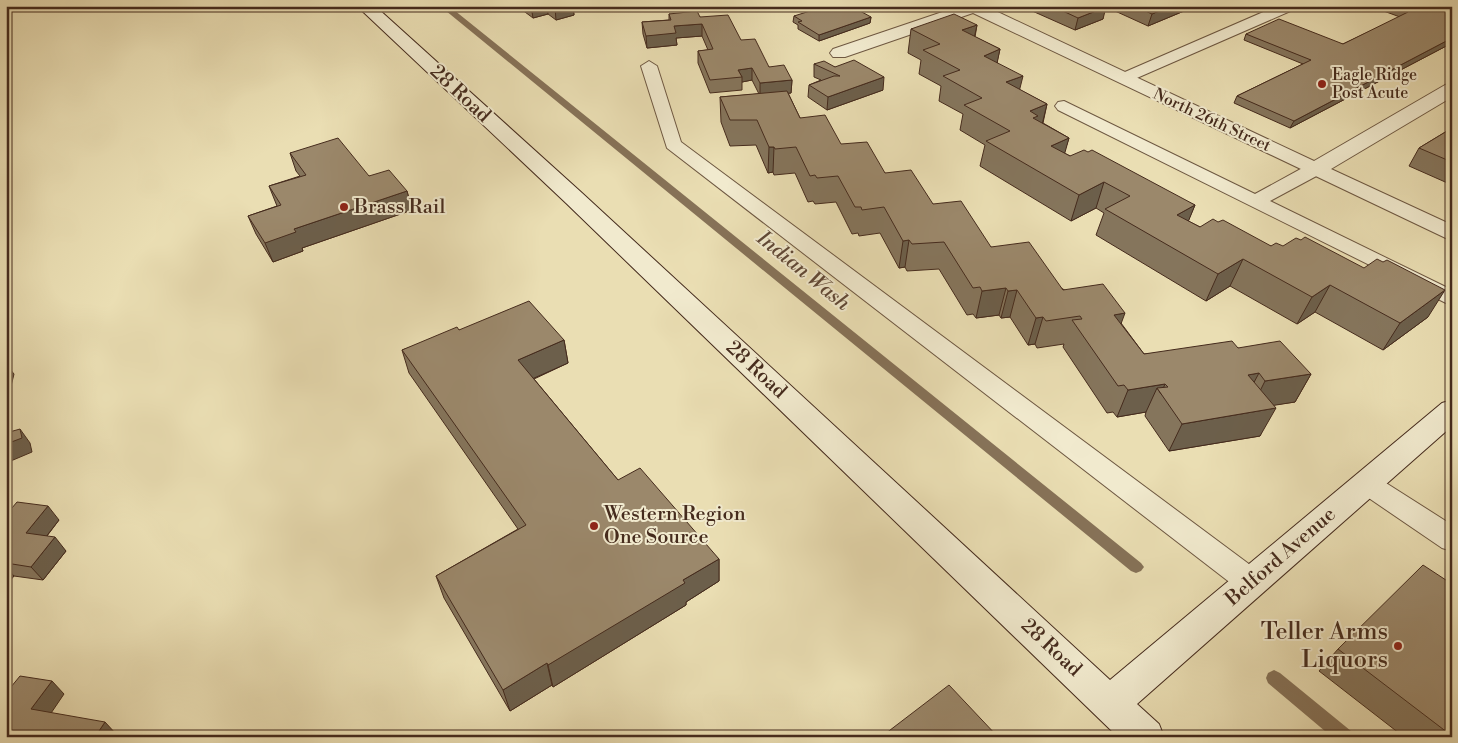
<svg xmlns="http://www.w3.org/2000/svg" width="1458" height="743" font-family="'Libre Bodoni',serif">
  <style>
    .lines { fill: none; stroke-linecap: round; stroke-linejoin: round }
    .stream { fill: #867258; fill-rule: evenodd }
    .lane-casing { stroke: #6e5842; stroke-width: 2 }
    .street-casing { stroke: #6e5842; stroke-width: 2 }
    .secondary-casing { stroke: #452b1d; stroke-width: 2 }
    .lane { fill: #f1eace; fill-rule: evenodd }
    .street { fill: #f1eace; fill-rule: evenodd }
    .secondary { fill: #f1eace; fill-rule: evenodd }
    .wall { fill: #85755c; stroke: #452b1d }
    .shaded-wall { fill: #6c5f4b; stroke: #452b1d }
    .building { fill: #9b886b; stroke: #452b1d }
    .poi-dot { fill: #8f2418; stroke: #f1eace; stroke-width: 2 }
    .labels { text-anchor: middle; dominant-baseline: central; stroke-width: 4; stroke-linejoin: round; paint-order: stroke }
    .far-poi-label { font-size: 16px; fill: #452b1d; stroke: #f1eace; text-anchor: start }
    .far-street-label { font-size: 16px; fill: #452b1d; stroke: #f1eace }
    .street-label { font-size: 20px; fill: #452b1d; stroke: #f1eace }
    .poi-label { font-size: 20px; fill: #452b1d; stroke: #f1eace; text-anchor: start }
    .water-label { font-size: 21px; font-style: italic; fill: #604836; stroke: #f1eace }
    .near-poi-label { font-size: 24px; fill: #452b1d; stroke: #f1eace; text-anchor: end }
  </style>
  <rect width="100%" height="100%" fill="#eadeb3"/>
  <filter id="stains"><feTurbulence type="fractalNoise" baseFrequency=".004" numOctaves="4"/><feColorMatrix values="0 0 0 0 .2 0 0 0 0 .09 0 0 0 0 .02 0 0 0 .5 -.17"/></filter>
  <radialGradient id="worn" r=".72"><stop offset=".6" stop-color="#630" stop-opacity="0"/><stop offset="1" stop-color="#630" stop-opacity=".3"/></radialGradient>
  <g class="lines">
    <path class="stream" d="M440,6H449L1141,563L1144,567L1141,571L1136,573L1131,571Z
      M1274,670L1280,673L1351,731L1354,737H1332L1268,683L1266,678L1268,673Z"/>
    <defs>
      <path id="lane" d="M1277,6H1297L1295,9L1130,81L1124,83L1116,78L1118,75Z
        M649,61L657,66L681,142L1261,573L1266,582L1261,591L1251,594L1241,591L667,148L641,66Z
        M1064,101L1255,194L1308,165H1322L1324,169L1322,173L1270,201L1452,290V306L1058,110L1055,106L1058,102Z
        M1366,473L1375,476L1452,525V551L1442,548L1357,490L1353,483L1357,476Z"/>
      <path id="street" d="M960,6H985L1314,161L1445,85L1452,83V97L1331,169L1452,225V241L973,13L845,57H833L830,53L833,49Z"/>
      <path id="secondary" d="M357,6H375L582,193L1110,680L1442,403L1452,400V426L1137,704L1159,724L1164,737H1118L566,203Z"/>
    </defs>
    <use href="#lane" class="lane-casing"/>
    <use href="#street" class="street-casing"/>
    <use href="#secondary" class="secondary-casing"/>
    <use href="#lane" class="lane"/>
    <use href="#street" class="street"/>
    <use href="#secondary" class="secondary"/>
  </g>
  <path class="wall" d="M517,6H574H573L574,15L556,20L548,14L533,18Z
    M1031,6H1103V19L1075,30L1030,10Z
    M1116,6H1185L1184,11L1148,26L1115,11Z
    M1370,6H1452V43L1290,128L1234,103L1237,96L1303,64L1244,40L1246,34L1343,44L1400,17Z
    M669,14L700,17L741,40L769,67L792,80L791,93H788L800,118L933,204L991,247L1121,323L1144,354L1238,348L1311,374L1295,402L1273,405L1260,436L1169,451L1145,416L1146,412L1117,417L1113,412L1107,413L1063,347L1064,344L1037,348L1035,344L1028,345L1010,317L1001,318L999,315L976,318L973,314L967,315L939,269L907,271L905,267L899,268L880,233L859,236L858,233L852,234L836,202L815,204L813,201L808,202L795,173L774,175L773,172L768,173L756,145L730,146L721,122L720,97L759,94L752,80L742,82V90L710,93L698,63V51L708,50L702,36L676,38L677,45L647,48L643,34L642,22L669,20Z
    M794,16L871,17L870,23L819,41L798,29V25L793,22Z
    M977,25L975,37L1000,49L997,62L1020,90L1047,104L1043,123L1069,138L1064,153L1070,156L1195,205L1188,221L1200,227L1271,246L1428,317L1383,350L1315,312L1297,324L1230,286L1206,301L1096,235L1104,213L1096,208L1071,221L980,166L985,145L960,130L963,114L939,101L941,86L919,74L921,60L908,53L911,29Z
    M814,64L835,67L883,90L827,110L808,97L809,85L821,80L814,77Z
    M1452,128V185L1409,166L1419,148Z
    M290,153L369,176L407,191L412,210L302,248L303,251L273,262L256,234L248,216L277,206L269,186L300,176L296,171Z
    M459,330L564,340L568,363L534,379L618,480L719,559V581L686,602V605L553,687L552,685L510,711L444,598L436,576L518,529L409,373L402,350Z
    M6,515L59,520L47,536L66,551L43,580L14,576L6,585Z
    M1452,584V737H1404L1319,671L1338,649Z"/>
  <path class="shaded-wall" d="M531,6H547L548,14L533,18Z
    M561,6H574H573L574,15L556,20L555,8Z
    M1171,6H1185L1184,11L1148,26L1152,14Z
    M1106,7L1103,19L1075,30L1078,18Z
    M871,17L870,23L819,41V35Z
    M702,24V36L676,38L677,45L647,48L646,36L674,26Z
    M977,25L972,48L962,30Z
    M1452,38V43L1290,128L1294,121Z
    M1000,49L995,73L984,56Z
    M752,68V80L742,82V77L738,70Z
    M1023,76L1017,100L1006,82Z
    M884,77L883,90L827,110L828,97Z
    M792,80L791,93L760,96V83Z
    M1047,104L1041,129L1032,141L1030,111Z
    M1069,138L1062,163L1051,146Z
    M769,147H774L773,172L768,173Z
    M1104,182L1096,208L1071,221L1079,195Z
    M407,191L412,210L302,248L303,251L273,262L265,243L294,229Z
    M1195,205L1184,232L1177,215Z
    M909,240L905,267L899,268L903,241Z
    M1243,259L1230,286L1206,301L1218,274Z
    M1330,285L1315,312L1297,324L1312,297Z
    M1006,288L999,315L976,318L982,291Z
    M1017,290L1010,317L1001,318L1008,291Z
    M1445,290L1428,317L1383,350L1400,323Z
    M1125,313L1115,340L1114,315Z
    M1043,317L1035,344L1028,345L1036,318Z
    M564,340L568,363L523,383L518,360Z
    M6,364L14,374L6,406Z
    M1259,373L1244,401L1248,375Z
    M1311,374L1295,402L1251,409L1265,381Z
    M1165,384L1161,394L1157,388L1146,412L1117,417L1128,390Z
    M1276,408L1260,436L1169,451L1182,424Z
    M20,429L30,443L32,452L6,463V444Z
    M48,506L59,520L38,547L26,533Z
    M55,537L66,551L43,580L31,567Z
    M719,559V581L686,602V605L553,687L548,665L683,580Z
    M6,567L14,576L6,585Z
    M547,663L552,685L510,711L503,690Z
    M52,681L64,694L45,722L31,709Z
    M105,722L117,735L116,737H95Z"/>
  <path class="building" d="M552,6H561L555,8Z
    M826,6H851L871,17L819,35L798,22L802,21L794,16Z
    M1052,6H1103L1106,7L1078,18Z
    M1134,6H1171L1152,14Z
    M1391,6H1452V38L1294,121L1237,96L1311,60L1246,34L1279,19L1343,44L1408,12Z
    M697,11L700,17L728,15L741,40L755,39L769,67L784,65L792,80L760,83L752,68L738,70L742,77L710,80L698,51L713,49L702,24L674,26L676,33L646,36L642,22L671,20L669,14Z
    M954,14L977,25L962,30L1000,49L984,56L1023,76L1006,82L1047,104L1030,111L1038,116L1033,118L1069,138L1051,146L1070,156L1084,150L1088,152L1092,150L1195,205L1177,215L1200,227L1213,219L1218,222L1223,220L1271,246L1276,243L1283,246L1296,238L1301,240L1305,237L1364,268L1377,259L1383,262L1387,260L1445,290L1400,323L1330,285L1312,297L1243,259L1218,274L1105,209L1130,196L1104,182L1079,195L986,141L1010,131L964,105L982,98L943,76L960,70L923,50L940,44L911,29Z
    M854,60L884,77L828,97L809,85L834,76H840L814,64L824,61L835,67Z
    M787,91L800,118L825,115L841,144L867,142L885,173L911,170L933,204L961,201L991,247L1029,242L1063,290L1103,284L1125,313L1114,315L1144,354L1232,341L1238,348L1280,341L1311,374L1265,381L1259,373L1248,375L1276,408L1182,424L1157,388L1168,387L1165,384L1128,390L1124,385L1118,386L1072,320L1082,319L1080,316L1046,321L1043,317L1036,318L1017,290L1008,291L1006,288L982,291L980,287L973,288L944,242L912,244L909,240L903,241L884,207L862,210L861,207H855L838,176L817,178L815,175L810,176L796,147L775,149L774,147H769L757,120H730L720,97Z
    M1452,128V162L1419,148Z
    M338,138L369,176L389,170L407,191L294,229L296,232L265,243L248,216L281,205L269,186L306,175L290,153Z
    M529,301L564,340L518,360L618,480L640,468L719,559L683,580L685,583L548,665L547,663L503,690L436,576L526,525L402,350L457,327L459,330Z
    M20,429L22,438L6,444V433Z
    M17,502L48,506L26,533L55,537L31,567L6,563V515Z
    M1423,565L1452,584V736L1338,649Z
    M20,676L52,681L31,709L105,722L95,737H6V693Z
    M949,685L998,737H881Z"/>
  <g class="poi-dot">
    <circle cx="1322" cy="84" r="5"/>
    <circle cx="344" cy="207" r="5"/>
    <circle cx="594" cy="526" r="5"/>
    <circle cx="1398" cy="646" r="5"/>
  </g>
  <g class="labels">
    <g class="far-poi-label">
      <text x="1332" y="75">Eagle Ridge<tspan x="1332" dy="18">Post Acute</tspan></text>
    </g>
    <g class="far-street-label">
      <text transform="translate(1212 120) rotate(25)">North 26th Street</text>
    </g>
    <g class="street-label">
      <text transform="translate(460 94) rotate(43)">28 Road</text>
      <text transform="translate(756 370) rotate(43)">28 Road</text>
      <text transform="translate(1281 557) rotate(-41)">Belford Avenue</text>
      <text transform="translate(1051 648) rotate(43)">28 Road</text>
    </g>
    <g class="poi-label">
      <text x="354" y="207">Brass Rail</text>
      <text x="604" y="514">Western Region<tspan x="604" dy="23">One Source</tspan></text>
    </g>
    <g class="water-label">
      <text transform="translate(803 271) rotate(39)">Indian Wash</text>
    </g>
    <g class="near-poi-label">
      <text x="1388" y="632">Teller Arms<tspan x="1388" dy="28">Liquors</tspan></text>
    </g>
  </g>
  <rect width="1458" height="743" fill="none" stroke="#eadeb3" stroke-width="25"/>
  <rect x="8" y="8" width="1443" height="728" fill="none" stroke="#452b1d" stroke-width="2.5"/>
  <rect x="12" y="12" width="1433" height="718" fill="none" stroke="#452b1d"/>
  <rect width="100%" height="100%" filter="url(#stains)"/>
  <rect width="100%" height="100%" fill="url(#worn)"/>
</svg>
